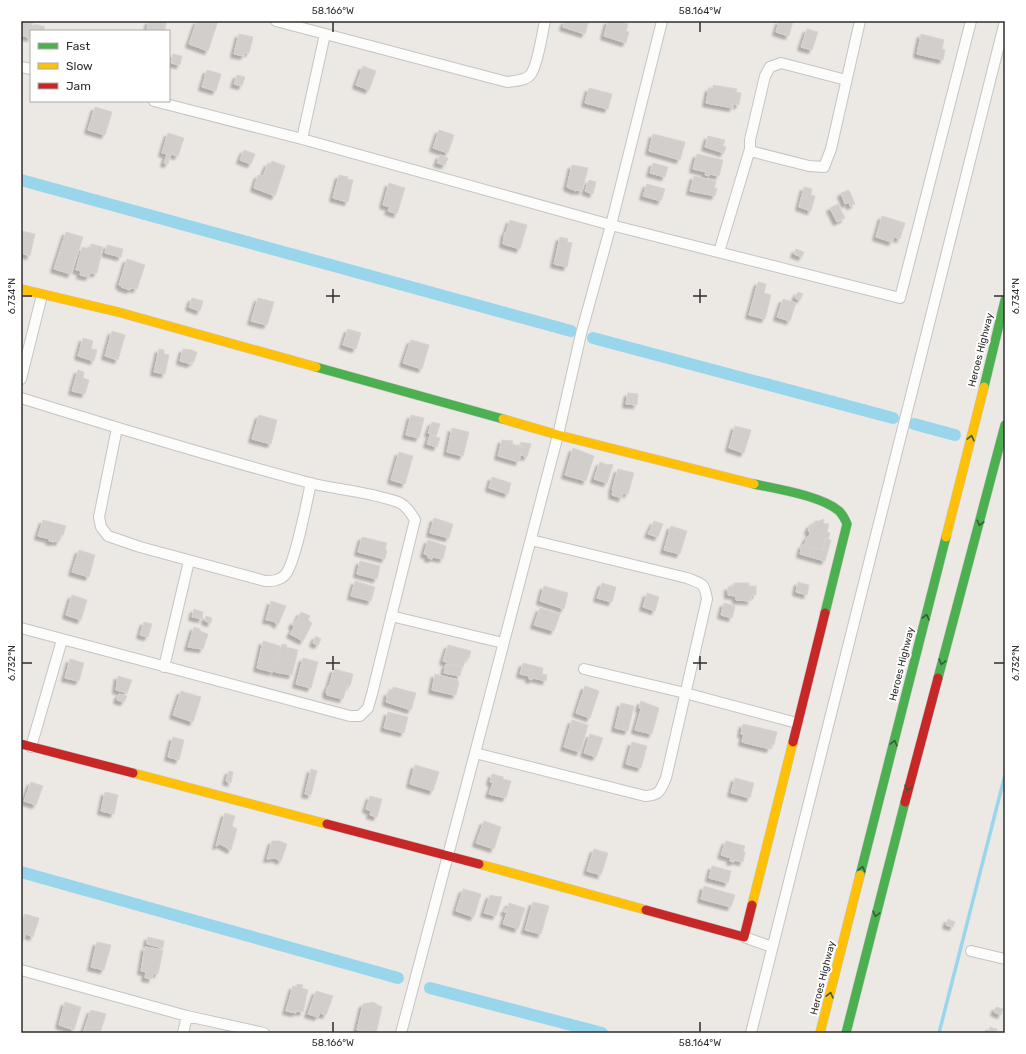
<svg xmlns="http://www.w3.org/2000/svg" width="1026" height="1054" font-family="Rubik,sans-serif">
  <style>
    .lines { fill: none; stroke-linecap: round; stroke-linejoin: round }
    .stream { stroke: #99d6ec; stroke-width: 3.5 }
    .canal { stroke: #99d6ec; stroke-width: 12 }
    .building { fill: #d1cecb; stroke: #d7d4d0; filter: url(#shadow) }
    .street-casing { stroke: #c5c4c5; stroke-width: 12 }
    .fast-casing { stroke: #c5c4c5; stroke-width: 10 }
    .slow-casing { stroke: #c5c4c5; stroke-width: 10 }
    .jam-casing { stroke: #c5c4c5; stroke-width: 10 }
    .street { stroke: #fcfcfb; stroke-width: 10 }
    .fast { stroke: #4caf50; stroke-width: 9 }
    .slow { stroke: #ffc107; stroke-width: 9 }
    .jam { stroke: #c62828; stroke-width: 9 }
    .oneway { stroke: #385b3a }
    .ticks { fill: none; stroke: #2e2e2e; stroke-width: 1.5 }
    .labels { text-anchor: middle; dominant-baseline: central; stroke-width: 4; stroke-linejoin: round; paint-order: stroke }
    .street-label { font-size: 10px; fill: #2e2e2e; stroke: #fff }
    .neatline { fill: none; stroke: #2e2e2e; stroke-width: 1.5 }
    .ticks-label { font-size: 10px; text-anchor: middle; fill: #2e2e2e }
  </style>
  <defs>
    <filter id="shadow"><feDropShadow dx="-3.5" dy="3.5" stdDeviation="1" flood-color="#0004"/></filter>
  </defs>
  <rect width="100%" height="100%" fill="#ece8e4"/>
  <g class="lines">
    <path class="stream" d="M939,1033L1005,775"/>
    <path class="canal" d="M21,180L571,331
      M593,338L893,418
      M914,424L955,435
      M21,872L398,978
      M430,988L602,1033"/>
  </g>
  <path class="building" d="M21,21L33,23L32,25L34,26L35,24L45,27L43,31H31V38L21,35Z
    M149,21H167L164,31H154L147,29Z
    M197,21H218L208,51L189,44Z
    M565,21H589L585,34L563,27Z
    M608,21H616L628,24L626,31L629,32L626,43L604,36Z
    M779,21H793L789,36L776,32Z
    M807,29L818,32L812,50L801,47Z
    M239,34L253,37L249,53L245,52L244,56L234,54Z
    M921,34L944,40L942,49L945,50L943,60L917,54Z
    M173,54L182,56L180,65L171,63Z
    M363,66L376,71L369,90L356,85Z
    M207,70L221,74L216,91L202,87Z
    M237,75L245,77L242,86L234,84Z
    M713,85L737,89L736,92L741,93L739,105L733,104V108L706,103L709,88L713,89Z
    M589,88L612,94L608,109L585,103Z
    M95,107L112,112L105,135L88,130Z
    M439,130L454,135L448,153L433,148Z
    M168,133L184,138L178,156L171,154L168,164L164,163L167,154L162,153Z
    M653,134L685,142L680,160L649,151Z
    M708,136L725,140L723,146L726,147L724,153L705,147Z
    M244,150L255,154L251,164L240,160Z
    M697,154L723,160L719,176L710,174L709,176L705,175L706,172L693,169Z
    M440,155L448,158L445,165L437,163Z
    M272,161L285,166L275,196L254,188L258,175L263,176L268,163L271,164Z
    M653,163L668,167L665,177L650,173Z
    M572,165L588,168L582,191L577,190L576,191L567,187Z
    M339,175L348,177L347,179L353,180L348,202L333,198Z
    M694,176L716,181L714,188H717L715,196L690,191Z
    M589,180L596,182L593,194L585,191Z
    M389,183L405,188L397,214L388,211L390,207L383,205Z
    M647,184L665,189L661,201L643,196Z
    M804,187L812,189L811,195L815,196L811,211L799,207Z
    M849,190L855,204L850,206L849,202L845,204L841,193Z
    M838,204L845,218L837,222L830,208Z
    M882,216L905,223L900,239L894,237L892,242L876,237Z
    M510,220L527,225L520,249L503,244L505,232L506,233Z
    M21,231L35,234L30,256L22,253L21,256Z
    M66,232L83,237L71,274L54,269Z
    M560,237L568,239L567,242L572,243L567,267L554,264Z
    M91,244L103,247L97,273H90L89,277L80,275L81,271L76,270L82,247L90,249Z
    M107,245L123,249L121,257L105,253Z
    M796,249L804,252L802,257L794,254Z
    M127,259L145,265L137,289L131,288L130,290L121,287L122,286L119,285Z
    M758,282L766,284L764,293L771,295L765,319L749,315Z
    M798,292L803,294L800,300L795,298Z
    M192,298L203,301L200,311L189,307Z
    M258,298L274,302L267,325L251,321Z
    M783,299L796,303L790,321L777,317Z
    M348,329L361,333L356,349L343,345Z
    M112,331L125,335L118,360L105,356Z
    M83,338L93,341L91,349L97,350L94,361L78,356Z
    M411,340L429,345L422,369L403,363Z
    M159,349L164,350V354L169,355L165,374L154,372Z
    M183,349L193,350V351L197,352L194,362L192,361L191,364L180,361Z
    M78,370L84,372L83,378L89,380L85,394L72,391Z
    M628,393L638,394L637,405L626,404Z
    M259,415L277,420L271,444L252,439Z
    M411,415L424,418L419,438L406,435Z
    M432,422L440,424L436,436L428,433Z
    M735,426L751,430L744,453L729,448Z
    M452,428L469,432L463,456L447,452Z
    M430,435L440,438L437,447L427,444Z
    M502,440L513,441L512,444L522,447L519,462L498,456Z
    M521,442L531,444L527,457L521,455L523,446H520Z
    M573,448L594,456L586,481L565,475Z
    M399,452L413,456L405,484L391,480Z
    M600,462L608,465L609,464L613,465L607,483L594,479Z
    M618,469L634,473L628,494L612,490Z
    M492,477L511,483L508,494L489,488Z
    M613,490L623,493L622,498L612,495Z
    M434,518L453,524L449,538L430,533Z
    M822,519L824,520L823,523L829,524L827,532L830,533L828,539L825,538L822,550L804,546L807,537H809L810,532L808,531L810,525H812L815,521H820Z
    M43,520L66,526L63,535H61L59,542L55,541L54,542L49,541L50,539L38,536Z
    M654,521L663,524L658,537L648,534Z
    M671,526L687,531L680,554L664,550Z
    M362,537L387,543L385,549L387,550L385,559L358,552Z
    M826,539L831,540L825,561L800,554L802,545L823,550Z
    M428,540L446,546L443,559L433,557L432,559L428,558V555L424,554Z
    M79,550L95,555L89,577L72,572Z
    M360,561L380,566L377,579L357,574Z
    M355,581L375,587L371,601L351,596Z
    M798,582L809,585L807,595L796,592Z
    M602,583L616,587L612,602L597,598Z
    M734,583H749V586H756V595H751V601L736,600V596L728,595V587H734Z
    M544,586L568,593L564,609L540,601Z
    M647,593L659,597L655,611L643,607Z
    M72,595L87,600L81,620L66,615Z
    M271,601L286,606L278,625L273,621L266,620Z
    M724,603L735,606L732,618L721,615Z
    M540,608L560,614L554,631L534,625Z
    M194,609L203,612L202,619L192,617Z
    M301,612L310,616L308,620L312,623L303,641L290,634L294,627L292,625L294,621L296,622Z
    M206,616L212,618L211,623L205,621Z
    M144,622L152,624L148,637L140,635Z
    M194,627L200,629V631L208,634L203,649L188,647Z
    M316,636L321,639L318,645L313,643Z
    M263,641L280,646L273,672L257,668Z
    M282,644L287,645L286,647L298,650L292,675L275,672Z
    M448,645L471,651L469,658H466L463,667L443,661Z
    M303,658L318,662L311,688L296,684Z
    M70,659L84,663L79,681L65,678Z
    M523,663L543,668L542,674L547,675L546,681L533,678L532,680L529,679V676L520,674Z
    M446,664L462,667L460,676L444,673Z
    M334,669L353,674L350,686L347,685L343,699L327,695L326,692L328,686H329Z
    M435,674L458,680V682H459L456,695L454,694V695L432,690Z
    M118,676L132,680L127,693L116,690Z
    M585,686L599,691L590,718L576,713Z
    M393,687L416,693L411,710L386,702L388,692L392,693Z
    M181,691L201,697L193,722L173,715Z
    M119,694L127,696L124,702L117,700Z
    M641,701L659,708L652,734L635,730L641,709L639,708Z
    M621,703L634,706L628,731L615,728Z
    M388,712L408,717L404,733L384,728Z
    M572,720L588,725L580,752L564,747Z
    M743,724L777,732L774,745L771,744L770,749L742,742L744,734H741Z
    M590,734L603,738L596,757L584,753Z
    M173,737L184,740L179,760L168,757Z
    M632,742L647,746L641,768L626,764Z
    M415,765L439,772L433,791L410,784Z
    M311,769L317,771L311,795L305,794Z
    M229,771L233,772L231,783L226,781Z
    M492,774L503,777V779L511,781L506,798L489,794L493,783L490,782Z
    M735,778L754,783L750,798L731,793Z
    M31,782L43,786L36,805L24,801Z
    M105,792L118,795L114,814L101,811Z
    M370,796L382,799L377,817L370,815L371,811L366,809Z
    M225,813L235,816L232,826L237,829L231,850L220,844L216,846Z
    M484,821L501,827L494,849L476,843Z
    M272,841H279L287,844L281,861L275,858L267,859Z
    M726,841L745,846L743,851L745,852L743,862L734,860V862L730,861L731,858L721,855Z
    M594,849L608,853L601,875L587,871Z
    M712,866L731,871L728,883L709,878Z
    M704,886L735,895L731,907L701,899Z
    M463,889L481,894L474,917L456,911Z
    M490,895L499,897V896L502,897L496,916L484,913Z
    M533,902L549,906L541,934L525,930Z
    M509,903L525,908L518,929L503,924L507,912H504L505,909H507Z
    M25,914L39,918L33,937L26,934L23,941H21V925Z
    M948,919L955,922L953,927L946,925Z
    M148,937L164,941L163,948L147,944Z
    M97,942L111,945L104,970L91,967Z
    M145,947L163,950L158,974L153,973L152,979L145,978L146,972L141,971Z
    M297,984L303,985L302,988L308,990L303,1012L296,1011V1013L286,1011L293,986L297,987Z
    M316,991L333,996L326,1015L320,1013L318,1017L308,1014Z
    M65,1002L81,1007L74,1030L59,1025Z
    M373,1002L382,1007L376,1033L357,1030L363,1004Z
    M996,1007L1003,1009L1001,1015L994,1012Z
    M91,1010L106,1014L100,1033H83Z
    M990,1027L997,1029L996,1033H988Z"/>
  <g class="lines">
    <defs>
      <path id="street" d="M276,21L507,82C514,81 526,81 531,74C538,64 542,34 545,21
        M21,67L31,69
        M846,80L781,63L770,67L765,76L750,140V149L754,152L809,166L824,167L831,149L860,21
        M154,101L302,139L611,225L900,298L971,21
        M302,139L325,34
        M719,252L750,149
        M21,379L42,295
        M21,398C117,428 213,457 310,483C339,490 370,492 398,502C406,505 411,513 415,520L372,694L368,708L360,716H350L21,628
        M117,428L99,517L101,527L108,536L140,547L265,581C272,581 279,581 285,575C295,565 307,500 311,483
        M391,616L503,643
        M164,667L189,561
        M584,669L685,693L797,723
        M31,747L62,640
        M475,753L645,796C660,795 660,791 666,778L707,599C704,582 702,584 687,578L531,540
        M744,937L772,947
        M971,951L1005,959
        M21,970L187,1016L264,1033
        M183,1033L187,1016
        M401,1033L475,753L558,435L581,334L611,225L662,21
        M751,1033L1005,21"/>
      <path id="fast" d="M316,367L503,419
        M984,387L1005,300
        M754,484C777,489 822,496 839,511C843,515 845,519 847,524L825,613
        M938,678L1005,425
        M860,875L946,537
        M846,1033L905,802"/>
      <path id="slow" d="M21,289L118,312L316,367
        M503,419L558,435L754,484
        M946,537L984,387
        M133,773L327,824
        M479,864L646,910
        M752,905L793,742
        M820,1033L860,875"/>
      <path id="jam" d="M793,742L825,613
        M21,744L133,773
        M905,802L938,678
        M327,824L479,864
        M646,910L744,937L752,905"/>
    </defs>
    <use href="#street" class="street-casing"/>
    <use href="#fast" class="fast-casing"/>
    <use href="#slow" class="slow-casing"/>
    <use href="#jam" class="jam-casing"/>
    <use href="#street" class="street"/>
    <use href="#fast" class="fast"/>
    <use href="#slow" class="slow"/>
    <use href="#jam" class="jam"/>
  </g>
  <defs><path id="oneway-chevron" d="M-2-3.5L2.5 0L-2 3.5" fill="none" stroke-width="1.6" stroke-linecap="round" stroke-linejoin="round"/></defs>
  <g class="oneway">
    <use href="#oneway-chevron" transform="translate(971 438) rotate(-76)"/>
    <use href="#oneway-chevron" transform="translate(980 523) rotate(105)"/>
    <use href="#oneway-chevron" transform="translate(926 617) rotate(-76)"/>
    <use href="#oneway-chevron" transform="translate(942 662) rotate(105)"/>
    <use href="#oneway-chevron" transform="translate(894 743) rotate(-76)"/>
    <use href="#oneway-chevron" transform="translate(908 788) rotate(104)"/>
    <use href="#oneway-chevron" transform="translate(862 869) rotate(-76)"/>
    <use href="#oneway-chevron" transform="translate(876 914) rotate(104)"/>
    <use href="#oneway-chevron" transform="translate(830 995) rotate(-76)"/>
  </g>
  <path class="ticks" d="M333,22V32M700,22V32M333,289V303M700,289V303M22,296H32M326,296H340M693,296H707M994,296H1004M333,656V670M700,656V670M22,663H32M326,663H340M693,663H707M994,663H1004M333,1022V1032M700,1022V1032"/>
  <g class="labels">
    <g class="street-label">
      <text transform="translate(981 350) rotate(-76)">Heroes Highway</text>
      <text transform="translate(902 664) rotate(-76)">Heroes Highway</text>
      <text transform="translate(823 978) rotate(-76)">Heroes Highway</text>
    </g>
  </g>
  <rect width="1026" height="1054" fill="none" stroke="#ffffff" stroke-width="44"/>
  <rect x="30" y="30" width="140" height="72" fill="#ffffff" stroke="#ababab"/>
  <rect x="38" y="43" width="20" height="6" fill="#4caf50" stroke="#ababab"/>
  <text x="66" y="50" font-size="12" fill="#2e2e2e">Fast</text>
  <rect x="38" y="63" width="20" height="6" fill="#ffc107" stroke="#ababab"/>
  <text x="66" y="70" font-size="12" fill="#2e2e2e">Slow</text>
  <rect x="38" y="83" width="20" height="6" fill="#c62828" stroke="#ababab"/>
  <text x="66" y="90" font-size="12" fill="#2e2e2e">Jam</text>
  <rect x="22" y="22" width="982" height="1010" class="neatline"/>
  <g class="ticks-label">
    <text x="333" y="14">58.166°W</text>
    <text x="700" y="14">58.164°W</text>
    <text transform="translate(11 296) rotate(-90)" y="4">6.734°N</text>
    <text transform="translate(1015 296) rotate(-90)" y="4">6.734°N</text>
    <text transform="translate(11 663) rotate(-90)" y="4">6.732°N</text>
    <text transform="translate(1015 663) rotate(-90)" y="4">6.732°N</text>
    <text x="333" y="1046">58.166°W</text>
    <text x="700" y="1046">58.164°W</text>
  </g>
</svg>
